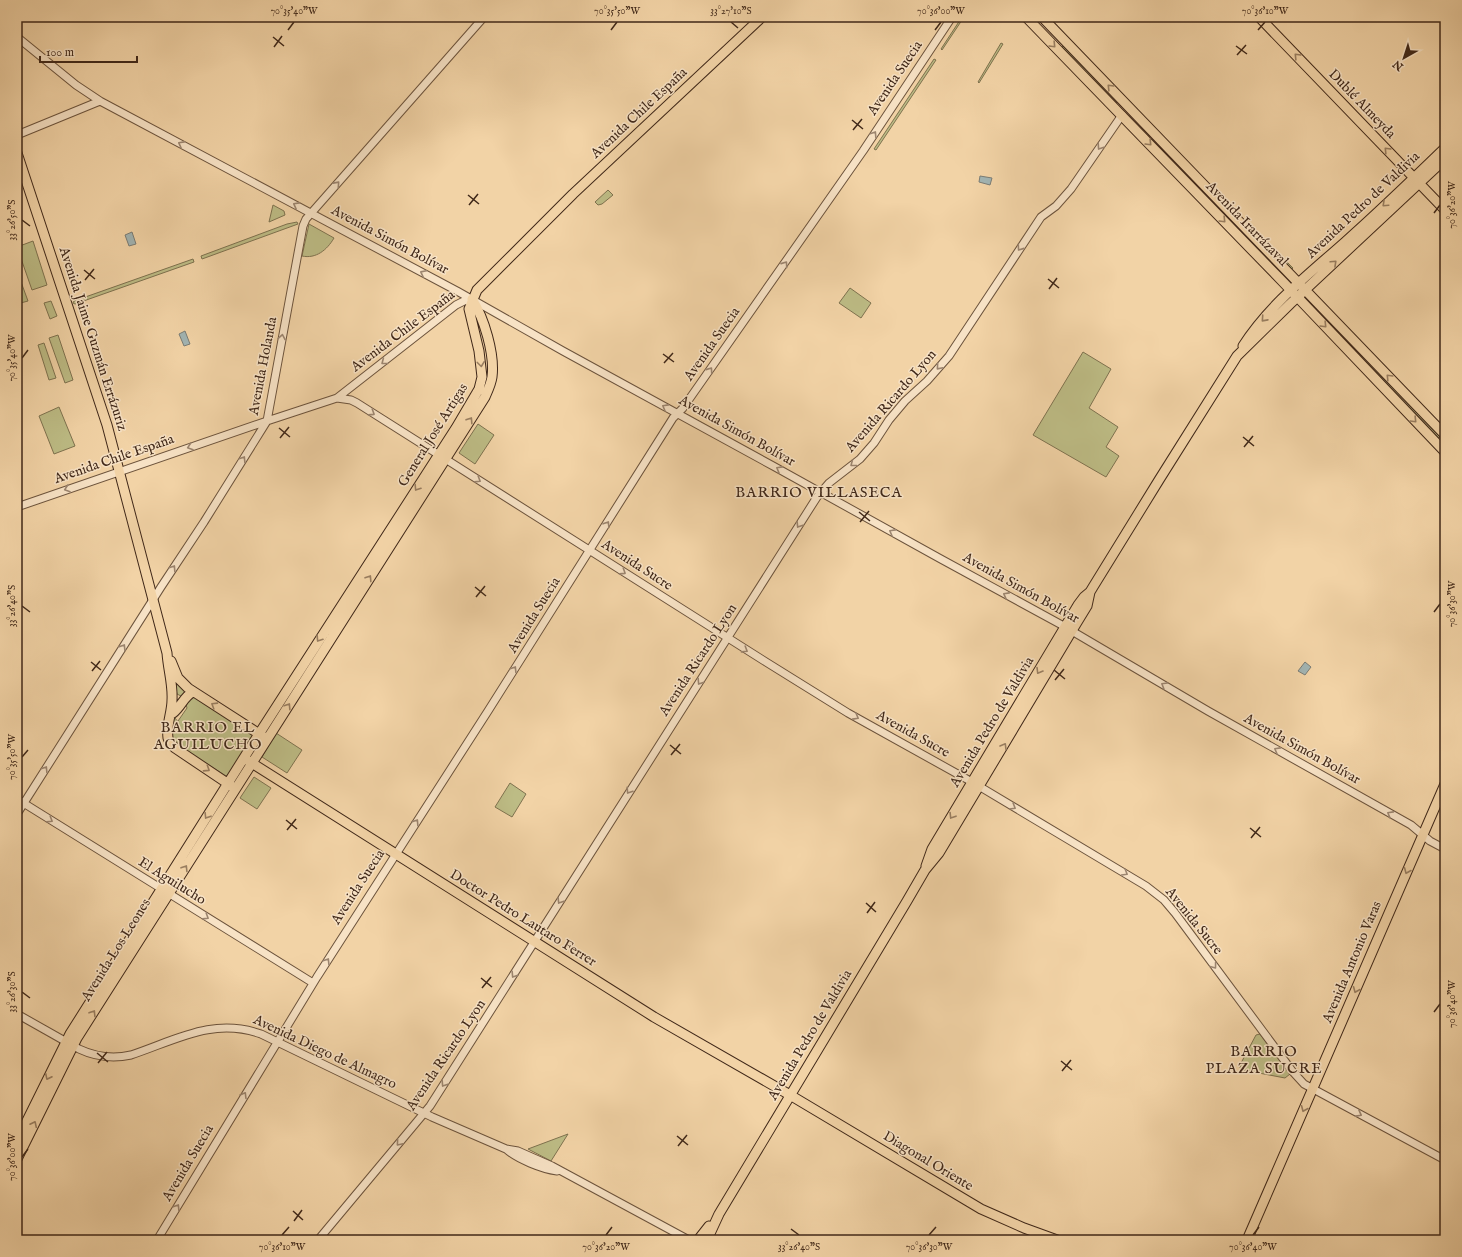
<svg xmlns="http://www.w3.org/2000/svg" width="1462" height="1257" font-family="'IM FELL English',serif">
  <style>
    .green { fill: #bdbc85; stroke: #7e724f }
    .water { fill: #a1b4b3; stroke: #7a7c75 }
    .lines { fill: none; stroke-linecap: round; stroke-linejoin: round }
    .minor-casing { stroke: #6c533c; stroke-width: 9 }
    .major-casing { stroke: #402819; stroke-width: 11 }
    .minor { stroke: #f7e2c5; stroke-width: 7 }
    .major { stroke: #f2d3a6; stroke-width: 9 }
    .oneway { stroke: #997e60 }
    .oneway2 { stroke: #9c856f }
    .ticks { fill: none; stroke: #402819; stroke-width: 1.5 }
    .labels { text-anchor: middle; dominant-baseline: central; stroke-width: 3; stroke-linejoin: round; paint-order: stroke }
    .street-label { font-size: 14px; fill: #402819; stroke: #f7e2c5 }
    .neighbourhood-label { font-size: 15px; letter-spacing: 1px; fill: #402819; stroke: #f7e2c5 }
    .neatline { fill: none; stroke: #402819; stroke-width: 1.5 }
    .ticks-label { font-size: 10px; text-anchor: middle; fill: #402819 }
  </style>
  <rect width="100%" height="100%" fill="#f2d3a6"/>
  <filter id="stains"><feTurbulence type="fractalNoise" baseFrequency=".005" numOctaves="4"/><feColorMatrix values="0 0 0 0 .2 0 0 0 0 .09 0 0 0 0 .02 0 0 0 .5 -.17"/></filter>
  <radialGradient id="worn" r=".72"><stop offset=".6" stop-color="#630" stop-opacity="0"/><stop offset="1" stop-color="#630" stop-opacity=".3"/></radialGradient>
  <path class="green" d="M962,17H964L942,50L941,49Z
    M1001,43L1003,44L979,83L978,82Z
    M1063,46L1117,103L1116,104L1062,47Z
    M934,59L936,60L876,150L874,149Z
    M608,190L613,195L602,204L598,205L595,202Z
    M1209,198L1283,274L1281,275L1208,199Z
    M273,205L284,211L285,215L269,222Z
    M297,222L298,224L202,259L201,256L287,224Z
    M309,224L334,238C327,250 316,259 302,256Z
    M1253,228L1293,268L1291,270L1251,230Z
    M33,241L47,285L32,290L17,247Z
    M193,259L194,262L75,304L73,303L74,301Z
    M17,271L28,301L17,304Z
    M850,288L871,303L861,318L839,303Z
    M51,301L57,316L50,319L44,303Z
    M1311,302L1440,437L1439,438L1310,303Z
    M58,335L73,380L65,383L49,338Z
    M44,343L56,378L49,380L38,345Z
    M1083,352L1111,369L1089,408L1118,427L1106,447L1119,456L1106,477L1033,435Z
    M59,407L75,446L54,454L39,416Z
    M478,424L494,435L475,464L459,453Z
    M174,679L186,691L183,697L177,694Z
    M194,697L253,733V737L229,775L226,776L173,742L171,734L174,716L177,721H178L187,708L185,701Z
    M276,733L302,750L287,773L262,757Z
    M254,777L271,788L257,809L240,798Z
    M510,783L526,794L512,817L495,807Z
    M1260,1034L1290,1074L1285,1078L1243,1070L1240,1068L1241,1063L1256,1035Z
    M568,1134L551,1161L528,1149Z"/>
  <path class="water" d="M980,176L992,178L990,185L979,182Z
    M132,232L136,244L129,246L125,235Z
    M185,331L190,344L184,346L179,334Z
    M1305,662L1311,667L1305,675L1298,671Z"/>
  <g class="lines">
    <defs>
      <path id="minor" d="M17,37L76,85L100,101L457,291L563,351L775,467L939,558L1060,624L1208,711L1411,825L1430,841L1445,849
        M17,135L100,101
        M337,398L351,400L357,403L766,662L848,713L972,782L1146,886L1164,900L1175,913L1293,1072L1304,1084L1445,1160
        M17,507L267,421L337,398L456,305L464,301L472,299
        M17,799L313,983
        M17,814L161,587L204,522L267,421L303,226L306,219L484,17
        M17,1014L79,1049C96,1057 113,1059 131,1055C176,1040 213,1017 261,1034L432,1117L506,1149L518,1151L552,1166L689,1240
        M506,1149C517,1159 542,1169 557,1171
        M157,1240L317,977L488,711L673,418L683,408L863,151L952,17
        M318,1240L430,1106L817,497L829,483L860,459L874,443L889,420L905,401L927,381L949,356L1041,217L1056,206L1071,189L1122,115"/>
      <path id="major" d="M1026,17L1283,282L1445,452
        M1042,17L1445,435
        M1259,17L1445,210
        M17,153L107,425L167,653C168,669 173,684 172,700C172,713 166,725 168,738C169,742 172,745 175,748L233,787
        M1243,346C1269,305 1309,274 1345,242C1379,212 1412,180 1445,148
        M171,661L178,678L188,688L264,737
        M173,713C181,707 184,696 193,692
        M247,760L654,1017L790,1095L981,1209L1024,1228L1057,1240
        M926,866L932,849L1078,605L1084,597L1090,592
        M17,1141L70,1034L259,734L456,428L479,389L482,377L479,351L469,309L477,290L573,194L762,17
        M17,1159L77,1038L485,397C488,390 491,384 492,377C495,354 484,318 472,299
        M698,1240L709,1226
        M707,1240L719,1214L907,901L925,870L939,853L1076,624L1087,606L1090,592L1093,587L1159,480L1237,356L1290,304L1445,159
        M1247,1240L1445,784"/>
    </defs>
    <use href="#minor" class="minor-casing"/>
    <use href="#major" class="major-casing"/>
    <use href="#minor" class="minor"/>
    <use href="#major" class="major"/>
  </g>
  <defs><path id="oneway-chevron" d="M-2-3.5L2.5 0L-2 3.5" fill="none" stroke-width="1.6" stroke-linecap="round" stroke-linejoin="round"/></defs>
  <g class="oneway">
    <use href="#oneway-chevron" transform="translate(1053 45) rotate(46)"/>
    <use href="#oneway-chevron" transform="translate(1297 56) rotate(-134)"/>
    <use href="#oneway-chevron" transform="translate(1110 87) rotate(-134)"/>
    <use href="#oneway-chevron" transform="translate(1149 143) rotate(46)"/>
    <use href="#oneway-chevron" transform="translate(1387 150) rotate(-134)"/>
    <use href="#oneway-chevron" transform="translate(1385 204) rotate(137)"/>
    <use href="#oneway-chevron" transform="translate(1223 220) rotate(46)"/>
    <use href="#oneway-chevron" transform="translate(1334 263) rotate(-43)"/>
    <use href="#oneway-chevron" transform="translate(1264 319) rotate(132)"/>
    <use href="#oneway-chevron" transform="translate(1324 325) rotate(46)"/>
    <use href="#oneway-chevron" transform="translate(481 364) rotate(83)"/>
    <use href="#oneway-chevron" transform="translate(1389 377) rotate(-134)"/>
    <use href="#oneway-chevron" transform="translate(470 420) rotate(-57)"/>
    <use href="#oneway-chevron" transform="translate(1414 420) rotate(46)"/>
    <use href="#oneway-chevron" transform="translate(417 488) rotate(123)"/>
    <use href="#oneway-chevron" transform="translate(369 578) rotate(-57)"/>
    <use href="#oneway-chevron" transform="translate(319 639) rotate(123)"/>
    <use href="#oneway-chevron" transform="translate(1039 671) rotate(121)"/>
    <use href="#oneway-chevron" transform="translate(214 705) rotate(-148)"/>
    <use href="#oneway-chevron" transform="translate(288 706) rotate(-57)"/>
    <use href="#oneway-chevron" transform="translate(1004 746) rotate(-59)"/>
    <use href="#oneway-chevron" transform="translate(207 769) rotate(33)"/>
    <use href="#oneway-chevron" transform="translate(207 816) rotate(122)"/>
    <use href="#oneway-chevron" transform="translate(952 816) rotate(122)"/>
    <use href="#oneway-chevron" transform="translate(185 868) rotate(-58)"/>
    <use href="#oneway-chevron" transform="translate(1407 871) rotate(113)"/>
    <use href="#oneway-chevron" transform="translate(1356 990) rotate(113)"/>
    <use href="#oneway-chevron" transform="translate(93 1013) rotate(-58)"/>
    <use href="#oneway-chevron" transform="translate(48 1077) rotate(116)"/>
    <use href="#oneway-chevron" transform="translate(1304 1109) rotate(113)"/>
    <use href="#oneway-chevron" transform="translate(34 1124) rotate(-64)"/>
  </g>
  <g class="oneway2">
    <use href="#oneway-chevron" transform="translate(874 134) rotate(-57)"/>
    <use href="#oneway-chevron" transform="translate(181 144) rotate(-152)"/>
    <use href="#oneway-chevron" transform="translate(1100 147) rotate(124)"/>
    <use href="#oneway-chevron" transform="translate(337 184) rotate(-48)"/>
    <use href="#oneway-chevron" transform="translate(296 205) rotate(-152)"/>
    <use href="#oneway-chevron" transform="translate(1020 248) rotate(125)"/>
    <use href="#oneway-chevron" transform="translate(785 264) rotate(-55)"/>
    <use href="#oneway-chevron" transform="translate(423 273) rotate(-153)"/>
    <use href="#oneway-chevron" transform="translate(282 337) rotate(-80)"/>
    <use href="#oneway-chevron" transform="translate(384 362) rotate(142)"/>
    <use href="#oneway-chevron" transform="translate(939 367) rotate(131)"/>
    <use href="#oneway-chevron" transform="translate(710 370) rotate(-55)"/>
    <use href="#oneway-chevron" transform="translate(665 407) rotate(-151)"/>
    <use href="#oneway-chevron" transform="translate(372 413) rotate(33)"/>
    <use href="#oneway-chevron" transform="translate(190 447) rotate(161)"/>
    <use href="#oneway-chevron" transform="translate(243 459) rotate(-58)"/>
    <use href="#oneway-chevron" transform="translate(853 464) rotate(142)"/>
    <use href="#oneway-chevron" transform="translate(779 469) rotate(-151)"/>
    <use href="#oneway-chevron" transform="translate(478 480) rotate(32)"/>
    <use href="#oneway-chevron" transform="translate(67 489) rotate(161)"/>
    <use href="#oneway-chevron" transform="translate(607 524) rotate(-58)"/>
    <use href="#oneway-chevron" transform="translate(799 525) rotate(122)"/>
    <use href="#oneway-chevron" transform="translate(892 532) rotate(-151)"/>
    <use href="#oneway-chevron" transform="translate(173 568) rotate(-57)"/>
    <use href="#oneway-chevron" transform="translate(623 572) rotate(33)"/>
    <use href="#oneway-chevron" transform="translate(1006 595) rotate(-152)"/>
    <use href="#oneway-chevron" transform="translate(123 647) rotate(-58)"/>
    <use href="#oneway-chevron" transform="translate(745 650) rotate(32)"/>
    <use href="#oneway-chevron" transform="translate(514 669) rotate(-58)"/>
    <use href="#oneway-chevron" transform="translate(700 682) rotate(123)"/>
    <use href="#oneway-chevron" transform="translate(1164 685) rotate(-149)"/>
    <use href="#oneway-chevron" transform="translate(856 717) rotate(29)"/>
    <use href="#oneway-chevron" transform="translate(1277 750) rotate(-151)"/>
    <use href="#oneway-chevron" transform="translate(45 769) rotate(-58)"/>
    <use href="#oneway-chevron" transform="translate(629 791) rotate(123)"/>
    <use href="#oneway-chevron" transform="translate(1013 807) rotate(31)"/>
    <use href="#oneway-chevron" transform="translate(1390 814) rotate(-151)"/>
    <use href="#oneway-chevron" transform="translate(50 820) rotate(32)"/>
    <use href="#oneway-chevron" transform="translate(416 822) rotate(-57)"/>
    <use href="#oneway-chevron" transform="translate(1125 873) rotate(31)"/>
    <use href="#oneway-chevron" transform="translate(560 901) rotate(122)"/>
    <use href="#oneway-chevron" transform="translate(206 917) rotate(32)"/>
    <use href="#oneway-chevron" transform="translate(327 961) rotate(-58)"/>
    <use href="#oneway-chevron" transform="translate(1214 966) rotate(53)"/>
    <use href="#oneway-chevron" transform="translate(514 975) rotate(123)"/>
    <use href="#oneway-chevron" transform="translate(444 1084) rotate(123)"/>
    <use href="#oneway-chevron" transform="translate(244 1095) rotate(-59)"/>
    <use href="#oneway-chevron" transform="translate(1359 1114) rotate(28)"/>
    <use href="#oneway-chevron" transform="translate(399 1143) rotate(130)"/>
    <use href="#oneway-chevron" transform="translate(177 1207) rotate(-58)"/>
  </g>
  <path class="ticks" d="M731,22L738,28M288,30L294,22M611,30L617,22M935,30L941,22M1258,30L1265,22M273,37L284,46M1236,46L1247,54M274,47L282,36M1237,55L1246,45M852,120L863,129M853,130L862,119M468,195L479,204M469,205L478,194M1434,213L1440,205M22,220L30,226M84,270L95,279M1048,279L1059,288M85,280L94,269M1049,289L1057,278M663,354L674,362M22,358L28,350M664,363L673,353M279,428L290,437M1243,437L1254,446M280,438L289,427M1244,447L1253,436M859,512L870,521M860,522L869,511M475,587L486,596M476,597L485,586M22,606L30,612M1434,612L1440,604M91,662L101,670M1054,670L1065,679M92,671L100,661M1055,680L1064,669M670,745L681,754M671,755L680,744M22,757L28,750M286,820L297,829M1250,828L1261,837M287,830L296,819M1251,838L1260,827M866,903L876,912M867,913L875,902M481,978L492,987M482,988L491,977M22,992L30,998M1434,1012L1440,1004M97,1053L108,1062M1061,1061L1072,1070M98,1063L107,1052M1062,1071L1071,1060M677,1136L688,1145M678,1146L687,1135M22,1157L28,1149M293,1211L303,1220M294,1221L302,1210M791,1229L799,1235M282,1235L289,1227M606,1235L612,1227M929,1235L936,1227M1253,1235L1259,1227"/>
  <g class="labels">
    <g class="street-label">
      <text transform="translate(895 78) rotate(-56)">Avenida Suecia</text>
      <text transform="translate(1362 104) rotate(46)">Dublé Almeyda</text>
      <text transform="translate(639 113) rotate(-43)">Avenida Chile España</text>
      <text transform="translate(1363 205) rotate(-43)">Avenida Pedro de Valdivia</text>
      <text transform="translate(1247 224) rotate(46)">Avenida Irarrázaval</text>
      <text transform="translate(390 240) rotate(28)">Avenida Simón Bolívar</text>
      <text transform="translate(403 331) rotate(-37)">Avenida Chile España</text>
      <text transform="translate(93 339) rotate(72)">Avenida Jaime Guzmán Errázuriz</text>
      <text transform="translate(712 344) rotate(-55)">Avenida Suecia</text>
      <text transform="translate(263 366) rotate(-79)">Avenida Holanda</text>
      <text transform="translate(891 401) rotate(-49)">Avenida Ricardo Lyon</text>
      <text transform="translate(737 431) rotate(29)">Avenida Simón Bolívar</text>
      <text transform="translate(433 435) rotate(-58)">General José Artigas</text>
      <text transform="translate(114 459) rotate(-19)">Avenida Chile España</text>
      <text transform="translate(637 565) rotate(33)">Avenida Sucre</text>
      <text transform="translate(1021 588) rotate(29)">Avenida Simón Bolívar</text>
      <text transform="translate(534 615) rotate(-58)">Avenida Suecia</text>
      <text transform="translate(698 660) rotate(-57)">Avenida Ricardo Lyon</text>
      <text transform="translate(992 722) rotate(-59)">Avenida Pedro de Valdivia</text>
      <text transform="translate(913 734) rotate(29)">Avenida Sucre</text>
      <text transform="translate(1302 749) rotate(29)">Avenida Simón Bolívar</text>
      <text transform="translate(172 881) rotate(32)">El Aguilucho</text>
      <text transform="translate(358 887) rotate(-57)">Avenida Suecia</text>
      <text transform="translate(523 918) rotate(32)">Doctor Pedro Lautaro Ferrer</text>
      <text transform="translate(1194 921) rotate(51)">Avenida Sucre</text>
      <text transform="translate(116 950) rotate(-58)">Avenida Los Leones</text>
      <text transform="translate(1352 962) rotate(-67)">Avenida Antonio Varas</text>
      <text transform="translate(810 1035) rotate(-59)">Avenida Pedro de Valdivia</text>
      <text transform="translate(325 1052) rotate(25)">Avenida Diego de Almagro</text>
      <text transform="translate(446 1055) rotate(-56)">Avenida Ricardo Lyon</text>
      <text transform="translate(928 1161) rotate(31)">Diagonal Oriente</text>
      <text transform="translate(188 1163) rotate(-59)">Avenida Suecia</text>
    </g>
    <g class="neighbourhood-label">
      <text x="819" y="492">BARRIO VILLASECA</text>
      <text x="208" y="727">BARRIO EL<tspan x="208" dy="17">AGUILUCHO</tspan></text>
      <text x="1264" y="1051">BARRIO<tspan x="1264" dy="17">PLAZA SUCRE</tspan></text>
    </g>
  </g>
  <rect width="1462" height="1257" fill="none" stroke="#f2d3a6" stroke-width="44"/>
  <g transform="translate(1404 58) rotate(219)" stroke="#f7e2c5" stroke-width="3" paint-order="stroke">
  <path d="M0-3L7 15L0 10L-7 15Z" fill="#402819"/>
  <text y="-6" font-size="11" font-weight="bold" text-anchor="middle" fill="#402819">N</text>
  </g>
  <path d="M40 56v6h97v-6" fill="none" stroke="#402819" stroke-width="2"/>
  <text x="46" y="56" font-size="12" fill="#402819" stroke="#f7e2c5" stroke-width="3" paint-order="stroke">100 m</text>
  <rect x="22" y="22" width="1418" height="1213" class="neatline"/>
  <g class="ticks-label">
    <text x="294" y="14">70°35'40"W</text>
    <text x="617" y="14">70°35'50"W</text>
    <text x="731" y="14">33°27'10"S</text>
    <text x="941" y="14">70°36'00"W</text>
    <text x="1265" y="14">70°36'10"W</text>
    <text transform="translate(1451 205) rotate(-90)" y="4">70°36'20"W</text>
    <text transform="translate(11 220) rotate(-90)" y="4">33°26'50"S</text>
    <text transform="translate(11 358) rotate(-90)" y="4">70°35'40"W</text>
    <text transform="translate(1451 604) rotate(-90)" y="4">70°36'30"W</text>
    <text transform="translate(11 606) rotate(-90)" y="4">33°26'40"S</text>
    <text transform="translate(11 757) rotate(-90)" y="4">70°35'50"W</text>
    <text transform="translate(11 992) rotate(-90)" y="4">33°26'30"S</text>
    <text transform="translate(1451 1004) rotate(-90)" y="4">70°36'40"W</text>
    <text transform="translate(11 1157) rotate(-90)" y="4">70°36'00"W</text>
    <text x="282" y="1250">70°36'10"W</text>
    <text x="606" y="1250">70°36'20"W</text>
    <text x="799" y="1250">33°26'40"S</text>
    <text x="929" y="1250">70°36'30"W</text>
    <text x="1253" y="1250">70°36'40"W</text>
  </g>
  <rect width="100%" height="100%" filter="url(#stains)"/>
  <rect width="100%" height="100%" fill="url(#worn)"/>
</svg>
